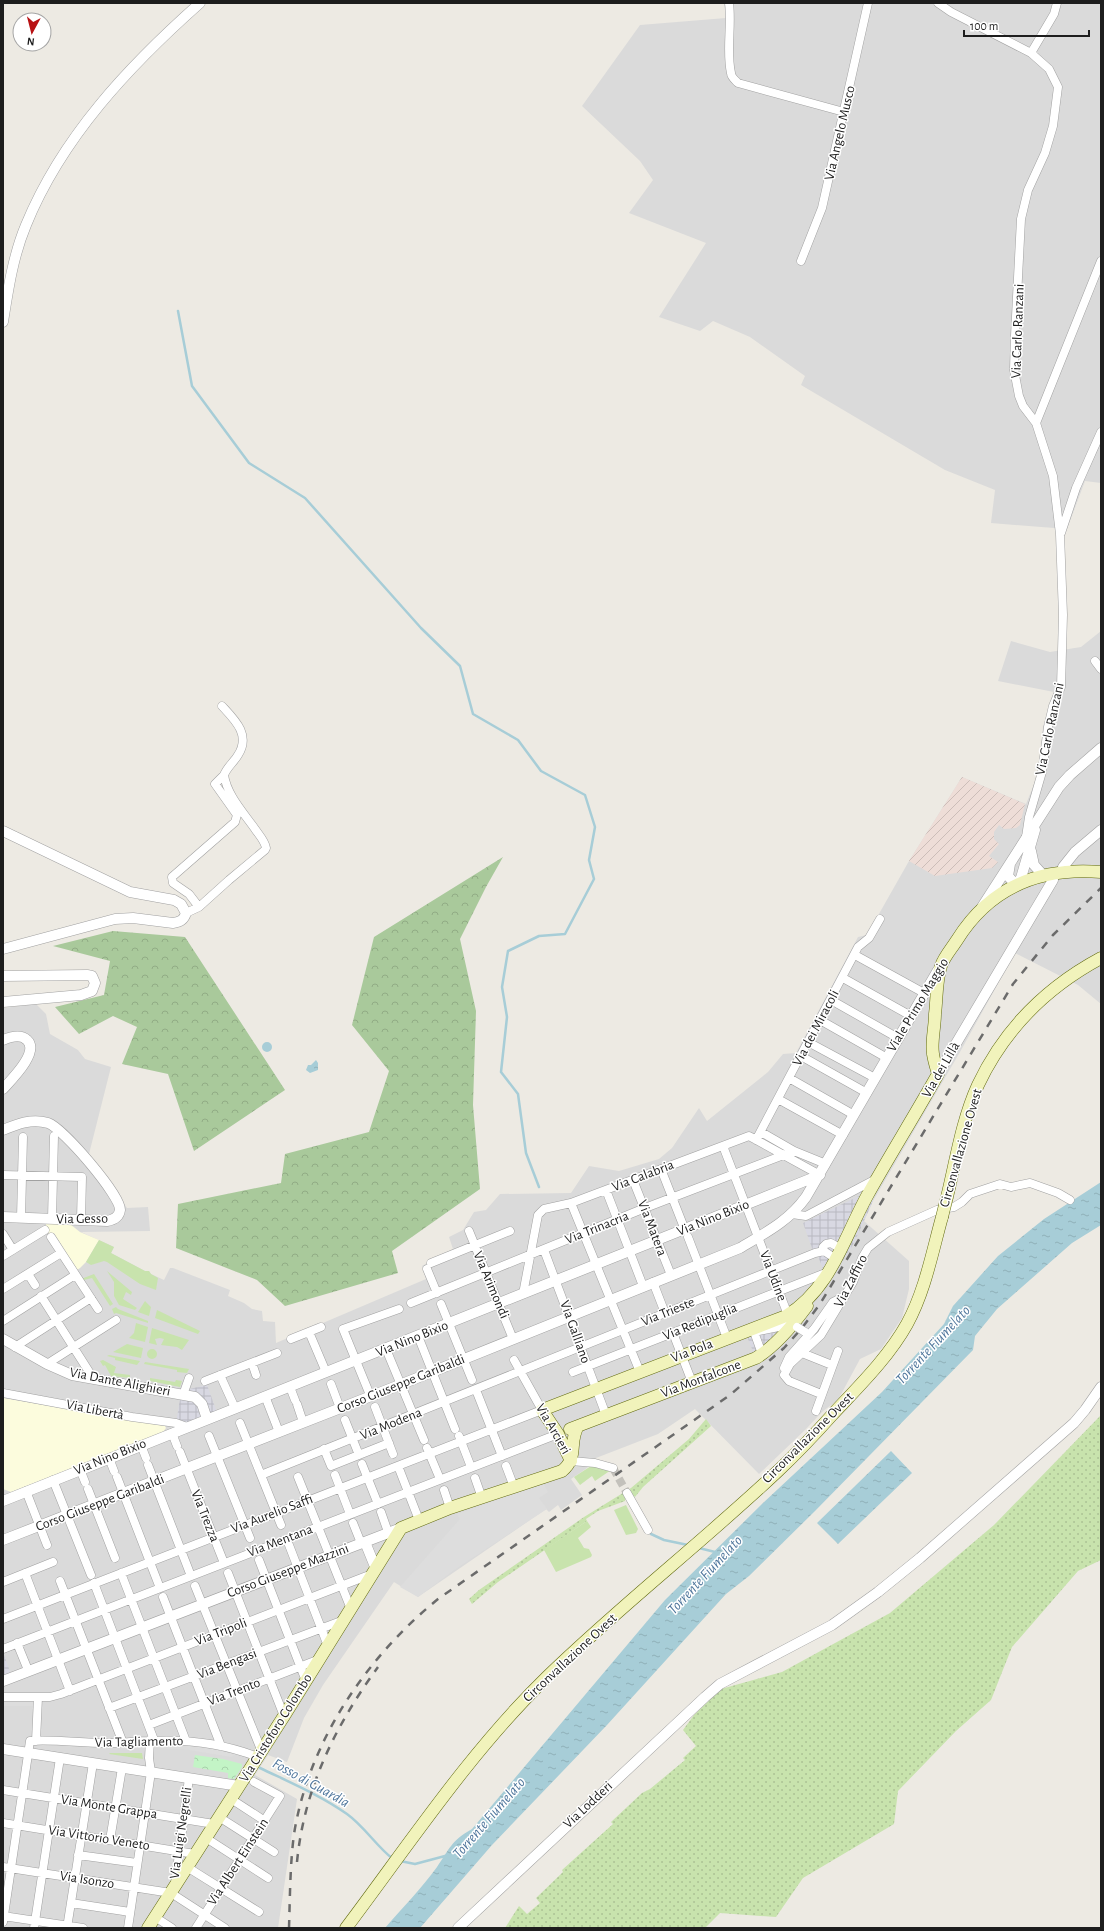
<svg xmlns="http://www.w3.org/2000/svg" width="1104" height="1931" font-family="'Alegreya Sans',sans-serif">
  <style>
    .residential { fill: #dadada }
    .education { fill: #fcfcdd }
    .military { fill: url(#military-furrows) }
    .grass { fill: url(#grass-dots) }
    .forest { fill: url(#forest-crowns) }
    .park { fill: url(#park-crowns) }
    .garden { fill: #c8e3ad }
    .parking { fill: #ddd }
    .plaza { fill: url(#plaza-grid) }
    .water { fill: url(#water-ripples) }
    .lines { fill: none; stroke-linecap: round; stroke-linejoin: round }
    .stream { stroke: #a7cdd7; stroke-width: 2.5 }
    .minor-tunnel { stroke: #c3c1bb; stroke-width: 8; stroke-dasharray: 8 4; stroke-linecap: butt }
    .minor-casing { stroke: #a1a1a1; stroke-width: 9 }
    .tertiary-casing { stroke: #a1a1a1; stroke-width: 11 }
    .secondary-casing { stroke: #60690e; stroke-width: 13 }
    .minor { stroke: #fff; stroke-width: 8 }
    .tertiary { stroke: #fff; stroke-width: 10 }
    .secondary { stroke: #f1f3bb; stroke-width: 12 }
    .rail { stroke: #6b6b6b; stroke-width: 2.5; stroke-dasharray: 8 8; stroke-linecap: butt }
    .minor-bridge-casing { stroke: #a1a1a1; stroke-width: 9; stroke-linecap: butt }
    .secondary-bridge-casing { stroke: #60690e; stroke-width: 13; stroke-linecap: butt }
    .minor-bridge { stroke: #fff; stroke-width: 8 }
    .secondary-bridge { stroke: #f1f3bb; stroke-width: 12 }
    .labels { text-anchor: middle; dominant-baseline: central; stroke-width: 3; stroke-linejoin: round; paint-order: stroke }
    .street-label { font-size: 14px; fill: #1d1d1d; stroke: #fff }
    .water-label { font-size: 15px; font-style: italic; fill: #4f769c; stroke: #fff }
  </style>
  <defs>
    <pattern id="military-furrows" width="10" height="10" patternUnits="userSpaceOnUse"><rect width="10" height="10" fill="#eeddd7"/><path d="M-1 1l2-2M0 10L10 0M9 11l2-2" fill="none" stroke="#ccbdb8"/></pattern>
    <pattern id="grass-dots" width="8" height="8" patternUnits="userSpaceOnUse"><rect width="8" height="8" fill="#c8e3ad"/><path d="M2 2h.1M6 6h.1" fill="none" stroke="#abc294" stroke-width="1.8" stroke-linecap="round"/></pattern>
    <pattern id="forest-crowns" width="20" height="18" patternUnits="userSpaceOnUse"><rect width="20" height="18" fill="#a9c99b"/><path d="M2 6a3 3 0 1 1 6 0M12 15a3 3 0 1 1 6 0" fill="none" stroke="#91ac85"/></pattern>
    <pattern id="park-crowns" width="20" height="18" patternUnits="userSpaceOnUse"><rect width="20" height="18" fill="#c3f4c6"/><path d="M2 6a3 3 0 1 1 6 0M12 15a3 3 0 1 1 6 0" fill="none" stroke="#a7d1aa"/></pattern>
    <pattern id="plaza-grid" width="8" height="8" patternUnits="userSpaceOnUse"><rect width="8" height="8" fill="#d8d8e2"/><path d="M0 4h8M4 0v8" fill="none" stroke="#b9b9c1"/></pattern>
    <pattern id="water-ripples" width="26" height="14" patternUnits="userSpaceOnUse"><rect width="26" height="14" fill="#a7cdd7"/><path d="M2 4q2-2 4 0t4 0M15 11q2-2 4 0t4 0" fill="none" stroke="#8fb0b8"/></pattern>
  </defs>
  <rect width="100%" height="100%" fill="#edeae3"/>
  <path class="residential" d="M724,3H1101V483L1085,481L1067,529L991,523L995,490L945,470L801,385L805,376L750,337L713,321L700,331L659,317L706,243L629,213L653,180L640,161L582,106L640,25L726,18Z
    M1101,631V1004L1078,985L1015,953L960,1052L873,1201L864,1221L909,1261V1289L902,1318L881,1349L860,1359L838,1400L823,1411L805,1430L759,1474L695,1409L658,1434L596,1458L587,1468L571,1479L582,1495L561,1510L558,1505L549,1512L546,1509L418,1597L394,1582L323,1685L304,1718L287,1762L268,1755L255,1775L297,1799L278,1928H3V1008L36,1004L46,1014L50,1034L78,1050L85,1059L111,1067L89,1154L127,1208L148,1207L150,1231L81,1232L114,1247L111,1253L145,1271H149L151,1274L164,1280L170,1268H173L230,1290L228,1296L244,1303L252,1309L262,1311L263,1321L275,1322L276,1343L426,1279L422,1266L453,1249L449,1237L463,1230L474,1212L486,1210L500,1194L571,1193L589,1166L619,1171L659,1159L672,1148L699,1108L707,1121L768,1072L783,1054L796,1053L858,937L867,935L909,861L962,777L1026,804L1039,772L1043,727L1054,692L998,681L1011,641L1050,652L1081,647Z"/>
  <path class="education" d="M46,1223L70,1224L80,1232L99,1240L86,1262L80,1268L77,1270L54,1233L49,1235L46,1230Z
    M3,1398L165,1426L166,1428L163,1432L11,1492L3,1489Z"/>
  <path class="military" d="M962,777L1025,804L1020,825L1016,828L1004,829L999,825L994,832V839L999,844L989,856L998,862L992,868L935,876L909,861Z"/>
  <path class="grass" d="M1101,1415V1560L1078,1571L1012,1647L991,1700L956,1731L898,1791L894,1824L803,1878L776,1917L720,1913L705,1928H505L519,1906L527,1914L540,1903L536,1898L563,1872L562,1870L613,1824L611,1822L642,1793L650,1789L685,1760L683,1758L696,1746L683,1730L694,1715L721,1689L782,1672L890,1613L994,1525Z
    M706,1419L711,1426L643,1487L635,1497L629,1492L625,1494V1501L598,1511L586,1519L587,1521L498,1582L472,1604L469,1599L479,1590L584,1517L631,1488L689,1439Z"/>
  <path class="forest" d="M503,857L486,887L460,939L476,1011L473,1105L480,1189L392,1251L398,1273L285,1306L257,1280L176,1248L178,1204L281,1183L285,1154L369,1132L389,1071L352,1025L374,937Z
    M113,931L185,937L285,1090L194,1151L168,1074L122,1064L137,1027L113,1016L79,1034L55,1007L104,995L110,961L53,946Z"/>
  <path class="park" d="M195,1755L223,1759L242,1764V1767L234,1779L228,1778V1773L193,1767Z"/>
  <path class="garden" d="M99,1240L114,1247L111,1253L145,1271H149L151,1274L158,1278L156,1290L140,1284L107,1262L104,1261L91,1265L86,1262Z
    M107,1271L132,1292L131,1295L126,1292L123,1299L137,1308L135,1310L119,1305L114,1296V1282Z
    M94,1274L113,1304L110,1306L92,1278L84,1280L81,1279Z
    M145,1301L151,1307L149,1316L138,1312Z
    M116,1307L118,1309L148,1321V1323L116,1313L114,1314L112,1309Z
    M157,1310L200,1331L198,1334L155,1318Z
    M136,1323L148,1327L145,1342L129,1338L134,1333Z
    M152,1328L189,1340L182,1350L177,1347L161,1345L164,1339L160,1338L155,1339L157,1345L149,1343Z
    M127,1344L143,1348L141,1358L113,1352Z
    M147 1354a5 5 0 1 1 10 0a5 5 0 1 1-10 0Z
    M109,1355L140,1361L137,1365L115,1360V1358L107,1356Z
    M103,1360L116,1367L114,1373L130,1375V1378L111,1376L105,1365L103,1366L100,1361Z
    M145,1362L189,1369L187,1373L177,1372V1370L144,1364Z
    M150,1378L175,1382L176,1380L182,1381L180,1387L150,1381Z
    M591,1466L611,1470L595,1481L592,1476L580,1485L574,1477Z
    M626,1505L638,1529L636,1533L626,1535L614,1510Z
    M587,1521L591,1527L578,1538L584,1548L589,1549L592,1555L591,1557L556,1572L544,1550Z
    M110,1753H142L143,1759L109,1754Z"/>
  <path class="parking" d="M543,1483L548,1492L539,1498L547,1509L457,1568L418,1597L400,1587L460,1519L457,1514Z
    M3,1700H34V1706H3Z
    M154,1743L188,1744L236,1752L232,1757L189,1750L154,1748Z"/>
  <path class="plaza" d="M861,1195L873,1201L854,1243L833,1277L823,1269L818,1256L813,1251L803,1223Z
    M793,1324L754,1354L745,1331Z
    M207,1385L218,1415L187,1427L176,1423L180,1399L185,1390Z
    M3,1652L12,1677L3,1681Z"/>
  <path class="water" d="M262 1047a5 5 0 1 1 10 0a5 5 0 1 1-10 0Z
    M316,1060L318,1063V1070L310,1073L306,1070L308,1065H311Z
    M1101,1182V1225L1072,1243L997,1309L975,1336L973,1350L815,1511L749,1576L726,1594L607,1725L492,1845L420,1928H385C402,1908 422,1888 437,1867C450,1848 451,1841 472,1829L665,1600L763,1503L882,1392L944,1324L953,1306L998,1256L1044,1219Z
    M891,1451L912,1473L838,1544L817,1523Z"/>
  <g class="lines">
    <path class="stream" d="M178,311L192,386L249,463L305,498L421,628L460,666L473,714L518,740L541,771L585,795L595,827L589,860L594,879L565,934L539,936L508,951L502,987L507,1017L501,1072L518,1094L526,1153L539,1187
      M651,1534L664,1540L688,1545
      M699,1548L715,1552
      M260,1768C289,1782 320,1795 347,1814C365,1827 376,1846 393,1859
      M400,1861L415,1864L445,1856"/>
    <path class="minor-tunnel" d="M613,1468L627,1493"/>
    <defs>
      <path id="minor" d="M729,3C732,26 726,51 731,73C731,77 735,80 738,83L844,112
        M938,3L951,12L1031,53L1049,69L1058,87L1053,126L1045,153L1028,190L1021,219L1015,336L1014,370L1019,396L1023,406L1036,423L1053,476L1060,534L1063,615L1061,687L1053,706L1048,727L1042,772L1029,817L1026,837
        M1031,53L1054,14L1057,3
        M801,261L822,208L868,3
        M1036,423L1101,261
        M1061,533L1076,488L1101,432
        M1095,661L1101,669
        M199,907L189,894L173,883L172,877L235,822L237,815L215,784L224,775
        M186,913L199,907L229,880L265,850L266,848C265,841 259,835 255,829C243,812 227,795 224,775C227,767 234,762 238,755C251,735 235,720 222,706
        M855,955L924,993
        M843,978L911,1016
        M831,1000L898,1038
        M820,1020L887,1058
        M808,1042L875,1078
        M801,1056L867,1093
        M789,1078L854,1115
        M778,1099L843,1135
        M761,1132L794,1151L826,1164
        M756,1140L858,947L869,938L880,919
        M723,1146L788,1315
        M661,1169L685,1230
        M3,1175L82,1177L81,1220
        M633,1180L671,1275
        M606,1190L643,1286
        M571,1203L640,1372
        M792,1214L806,1216L876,1179
        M21,1218L23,1137
        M52,1219L54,1136
        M469,1231L513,1339
        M3,1234L13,1250
        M51,1237L98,1309
        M688,1237L727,1338
        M544,1250L606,1415
        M824,1251L823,1247L826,1244L831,1243L841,1249
        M3,1256L45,1230
        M431,1263L510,1231
        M427,1269L437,1293
        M28,1274L35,1285
        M653,1282L665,1313
        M3,1289L61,1253
        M523,1294L538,1215L544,1209L571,1203L749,1136L820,1175
        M41,1296L93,1378
        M411,1303L645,1208L794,1151
        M441,1304L472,1380
        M3,1321L75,1275
        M753,1329L762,1354
        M309,1332L326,1372
        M754,1332L793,1324
        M673,1333L692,1382
        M418,1336L455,1429
        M291,1339L321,1327
        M15,1347L91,1298
        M386,1349L424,1440
        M802,1353L832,1365
        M252,1363L256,1375
        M47,1364L116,1320
        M784,1368L789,1357L814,1329L833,1302L845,1296
        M573,1372L828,1272
        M220,1375L235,1408
        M784,1375L790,1364L821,1335L853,1282L862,1258L868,1248L888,1232L937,1210L954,1207L962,1202L970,1194L1000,1184L1011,1187L1030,1183L1058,1193L1070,1200
        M784,1375L789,1381L821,1394
        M205,1381L277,1353
        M331,1384L340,1408
        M290,1387L295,1400
        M476,1390L502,1456
        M3,1393L132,1417L176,1423L187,1427
        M183,1395L189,1378
        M370,1395L343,1329L399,1309
        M265,1396L279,1432
        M297,1404L303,1422
        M375,1407L393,1454
        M816,1411L838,1351
        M345,1420L359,1455
        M240,1423L281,1525
        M172,1433L177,1446
        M209,1436L250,1538
        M459,1436L471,1467
        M141,1445L146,1458
        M427,1448L440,1479
        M324,1449L331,1466L389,1443
        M180,1452L224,1563
        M109,1458L114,1471
        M571,1461L595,1463L613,1468
        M362,1464L378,1504
        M148,1465L191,1576
        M398,1466L419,1520
        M506,1466L514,1487
        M80,1469L85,1482
        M261,1475L815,1253L824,1251L836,1259
        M335,1475L350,1514
        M117,1477L160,1588
        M298,1477L351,1609
        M475,1478L482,1498
        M53,1480L91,1575
        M88,1489L115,1558
        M444,1490L450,1508
        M26,1491L47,1545
        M627,1493L648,1530
        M381,1512L388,1532
        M353,1523L361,1543
        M289,1545L328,1646
        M259,1560L306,1681
        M25,1573L70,1691
        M121,1573L186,1741
        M228,1573L284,1716
        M60,1581L123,1743
        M3,1582L53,1562
        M94,1583L154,1740
        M195,1586L262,1752
        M163,1597L221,1746
        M3,1619L542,1410L514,1360
        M17,1643L28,1670
        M3,1649L558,1434
        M3,1697H50L61,1694L372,1574
        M109,1708L344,1620
        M149,1725L320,1659
        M36,1741L38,1697
        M3,1790L214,1824
        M231,1799L265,1821
        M219,1817L274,1852
        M3,1823L195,1854
        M206,1838L268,1878
        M110,1840L122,1768
        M78,1855L137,1863
        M3,1867L171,1893L225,1928
        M187,1867L259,1912
        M175,1884L189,1778
        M71,1903L130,1912
        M3,1916L83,1928
        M155,1917L172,1928
        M3,1922L30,1741C57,1739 86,1744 113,1743C125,1743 137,1741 150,1741C186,1739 224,1744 258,1757
        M34,1928L60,1758
        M67,1928L93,1763
        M128,1928L151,1772L149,1758L150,1740
        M196,1928L280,1796L254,1782"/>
      <path id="tertiary" d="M3,322C8,290 13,256 26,225C62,137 129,66 200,3
        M3,831L130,892L174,900L181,904L186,913C184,920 180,922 173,923L133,918L115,919L3,949
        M1031,851L1034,865L1043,875
        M1010,864L1008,876L1016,885L1021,878L1035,830
        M1063,867L1075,852L1101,830
        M982,907L1059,787L1070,775L1101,748
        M3,976L87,975L92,976L95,983L92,991L81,995L3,1002
        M3,1040C10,1037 21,1034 27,1040C40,1052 11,1080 3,1089
        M938,1074L1053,880
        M3,1130C17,1124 32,1118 48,1123C63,1128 121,1196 120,1210C119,1217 113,1220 107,1221L3,1217
        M3,1339L47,1364L72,1375L195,1397L202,1404L207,1419
        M3,1501L820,1175
        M3,1540L402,1384L740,1248C765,1233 789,1221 806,1197L938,970
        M365,1542L376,1569
        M3,1681L401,1528
        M3,1749L239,1786
        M458,1928L705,1697L720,1684L832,1625L878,1592L920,1558L1074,1423L1085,1410L1101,1387"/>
      <path id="secondary" d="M947,1197C956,1160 962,1120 978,1085C1004,1030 1047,987 1101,958
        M570,1429L756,1358C776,1346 793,1325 807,1306
        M571,1461L558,1434L542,1410L786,1316C830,1290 844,1238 867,1196C890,1155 915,1115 938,1074C936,1067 934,1061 933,1054C931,1042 935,1027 935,1014C937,999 936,981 941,966C944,957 952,948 957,940C990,887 1039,867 1101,872
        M148,1928L284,1716L401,1528L450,1508L562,1471C579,1457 568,1443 578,1426
        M346,1928C410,1843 470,1752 547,1677C621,1605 704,1541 779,1470C798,1452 815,1434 832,1415C858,1387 888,1358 907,1324C925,1291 932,1253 942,1217"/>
    </defs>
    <use href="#minor" class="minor-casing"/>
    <use href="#tertiary" class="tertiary-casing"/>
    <use href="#secondary" class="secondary-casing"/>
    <use href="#minor" class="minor"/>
    <use href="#tertiary" class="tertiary"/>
    <use href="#secondary" class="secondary"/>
    <path class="rail" d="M297,1862C304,1789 335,1726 378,1667
      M289,1928C290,1897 290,1865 294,1834C309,1741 366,1658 438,1599L730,1395L784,1348L802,1328L820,1304L1013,984L1053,935L1101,888"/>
    <defs>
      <path id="minor-bridge" d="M797,1327L805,1332"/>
      <path id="secondary-bridge" d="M942,1217L947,1197"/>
    </defs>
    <use href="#minor-bridge" class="minor-bridge-casing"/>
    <use href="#secondary-bridge" class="secondary-bridge-casing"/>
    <use href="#minor-bridge" class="minor-bridge"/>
    <use href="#secondary-bridge" class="secondary-bridge"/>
  </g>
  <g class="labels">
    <g class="street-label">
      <text transform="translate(840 133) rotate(-77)">Via Angelo Musco</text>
      <text transform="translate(1018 331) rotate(-88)">Via Carlo Ranzani</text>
      <text transform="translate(1050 729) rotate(-78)">Via Carlo Ranzani</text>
      <text transform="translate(918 1005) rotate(-59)">Viale Primo Maggio</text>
      <text transform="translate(816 1028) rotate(-62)">Via dei Miracoli</text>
      <text transform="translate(941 1070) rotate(-60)">Via dei Lillà</text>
      <text transform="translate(961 1148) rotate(-74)">Circonvallazione Ovest</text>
      <text transform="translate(643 1176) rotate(-21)">Via Calabria</text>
      <text transform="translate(713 1218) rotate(-22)">Via Nino Bixio</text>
      <text transform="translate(82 1219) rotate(-1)">Via Gesso</text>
      <text transform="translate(597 1228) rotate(-22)">Via Trinacria</text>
      <text transform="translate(652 1228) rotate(69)">Via Matera</text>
      <text transform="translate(773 1276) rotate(69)">Via Udine</text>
      <text transform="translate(851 1281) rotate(-63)">Via Zaffiro</text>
      <text transform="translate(491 1285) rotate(67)">Via Arimondi</text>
      <text transform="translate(668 1312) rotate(-22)">Via Trieste</text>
      <text transform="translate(700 1322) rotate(-22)">Via Redipuglia</text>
      <text transform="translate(575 1332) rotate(70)">Via Galliano</text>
      <text transform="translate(412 1339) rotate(-22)">Via Nino Bixio</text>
      <text transform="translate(692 1351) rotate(-21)">Via Pola</text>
      <text transform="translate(701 1379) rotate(-21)">Via Monfalcone</text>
      <text transform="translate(120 1382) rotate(11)">Via Dante Alighieri</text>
      <text transform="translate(401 1384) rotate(-22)">Corso Giuseppe Garibaldi</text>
      <text transform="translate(95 1410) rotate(11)">Via Libertà</text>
      <text transform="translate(391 1424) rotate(-22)">Via Modena</text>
      <text transform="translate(553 1429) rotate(60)">Via Arcieri</text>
      <text transform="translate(808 1438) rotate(-45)">Circonvallazione Ovest</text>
      <text transform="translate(110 1457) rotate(-22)">Via Nino Bixio</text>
      <text transform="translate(100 1503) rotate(-21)">Corso Giuseppe Garibaldi</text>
      <text transform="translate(272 1514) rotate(-21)">Via Aurelio Saffi</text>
      <text transform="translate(205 1516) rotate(68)">Via Trezza</text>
      <text transform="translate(280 1541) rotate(-21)">Via Mentana</text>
      <text transform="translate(288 1571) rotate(-21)">Corso Giuseppe Mazzini</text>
      <text transform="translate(221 1632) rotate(-21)">Via Tripoli</text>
      <text transform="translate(570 1658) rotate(-43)">Circonvallazione Ovest</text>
      <text transform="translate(227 1664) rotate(-21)">Via Bengasi</text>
      <text transform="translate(234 1692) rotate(-21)">Via Trento</text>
      <text transform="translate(276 1728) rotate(-58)">Via Cristoforo Colombo</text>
      <text transform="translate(139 1742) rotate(-1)">Via Tagliamento</text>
      <text transform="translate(588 1805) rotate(-43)">Via Lodderi</text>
      <text transform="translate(109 1807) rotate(9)">Via Monte Grappa</text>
      <text transform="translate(181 1833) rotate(-82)">Via Luigi Negrelli</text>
      <text transform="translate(99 1838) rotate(9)">Via Vittorio Veneto</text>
      <text transform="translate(238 1862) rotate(-57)">Via Albert Einstein</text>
      <text transform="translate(87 1880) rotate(9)">Via Isonzo</text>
    </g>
    <g class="water-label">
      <text transform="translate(933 1345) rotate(-47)">Torrente Fiumelato</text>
      <text transform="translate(705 1575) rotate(-47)">Torrente Fiumelato</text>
      <text transform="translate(311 1783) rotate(29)">Fosso di Guardia</text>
      <text transform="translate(489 1818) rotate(-49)">Torrente Fiumelato</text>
    </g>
  </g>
  <rect width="1104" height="1931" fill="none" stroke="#1d1d1d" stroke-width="8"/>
  <g transform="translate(32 32) rotate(187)"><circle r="19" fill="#ffffff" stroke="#a5a5a5"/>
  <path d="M0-3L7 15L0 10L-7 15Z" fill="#b81113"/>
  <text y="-6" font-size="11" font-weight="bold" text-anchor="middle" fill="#1d1d1d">N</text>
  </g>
  <path d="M964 30v6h125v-6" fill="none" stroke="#1d1d1d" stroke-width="2"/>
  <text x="970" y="30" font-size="12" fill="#1d1d1d" stroke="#ffffff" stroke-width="3" paint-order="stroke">100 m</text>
</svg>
